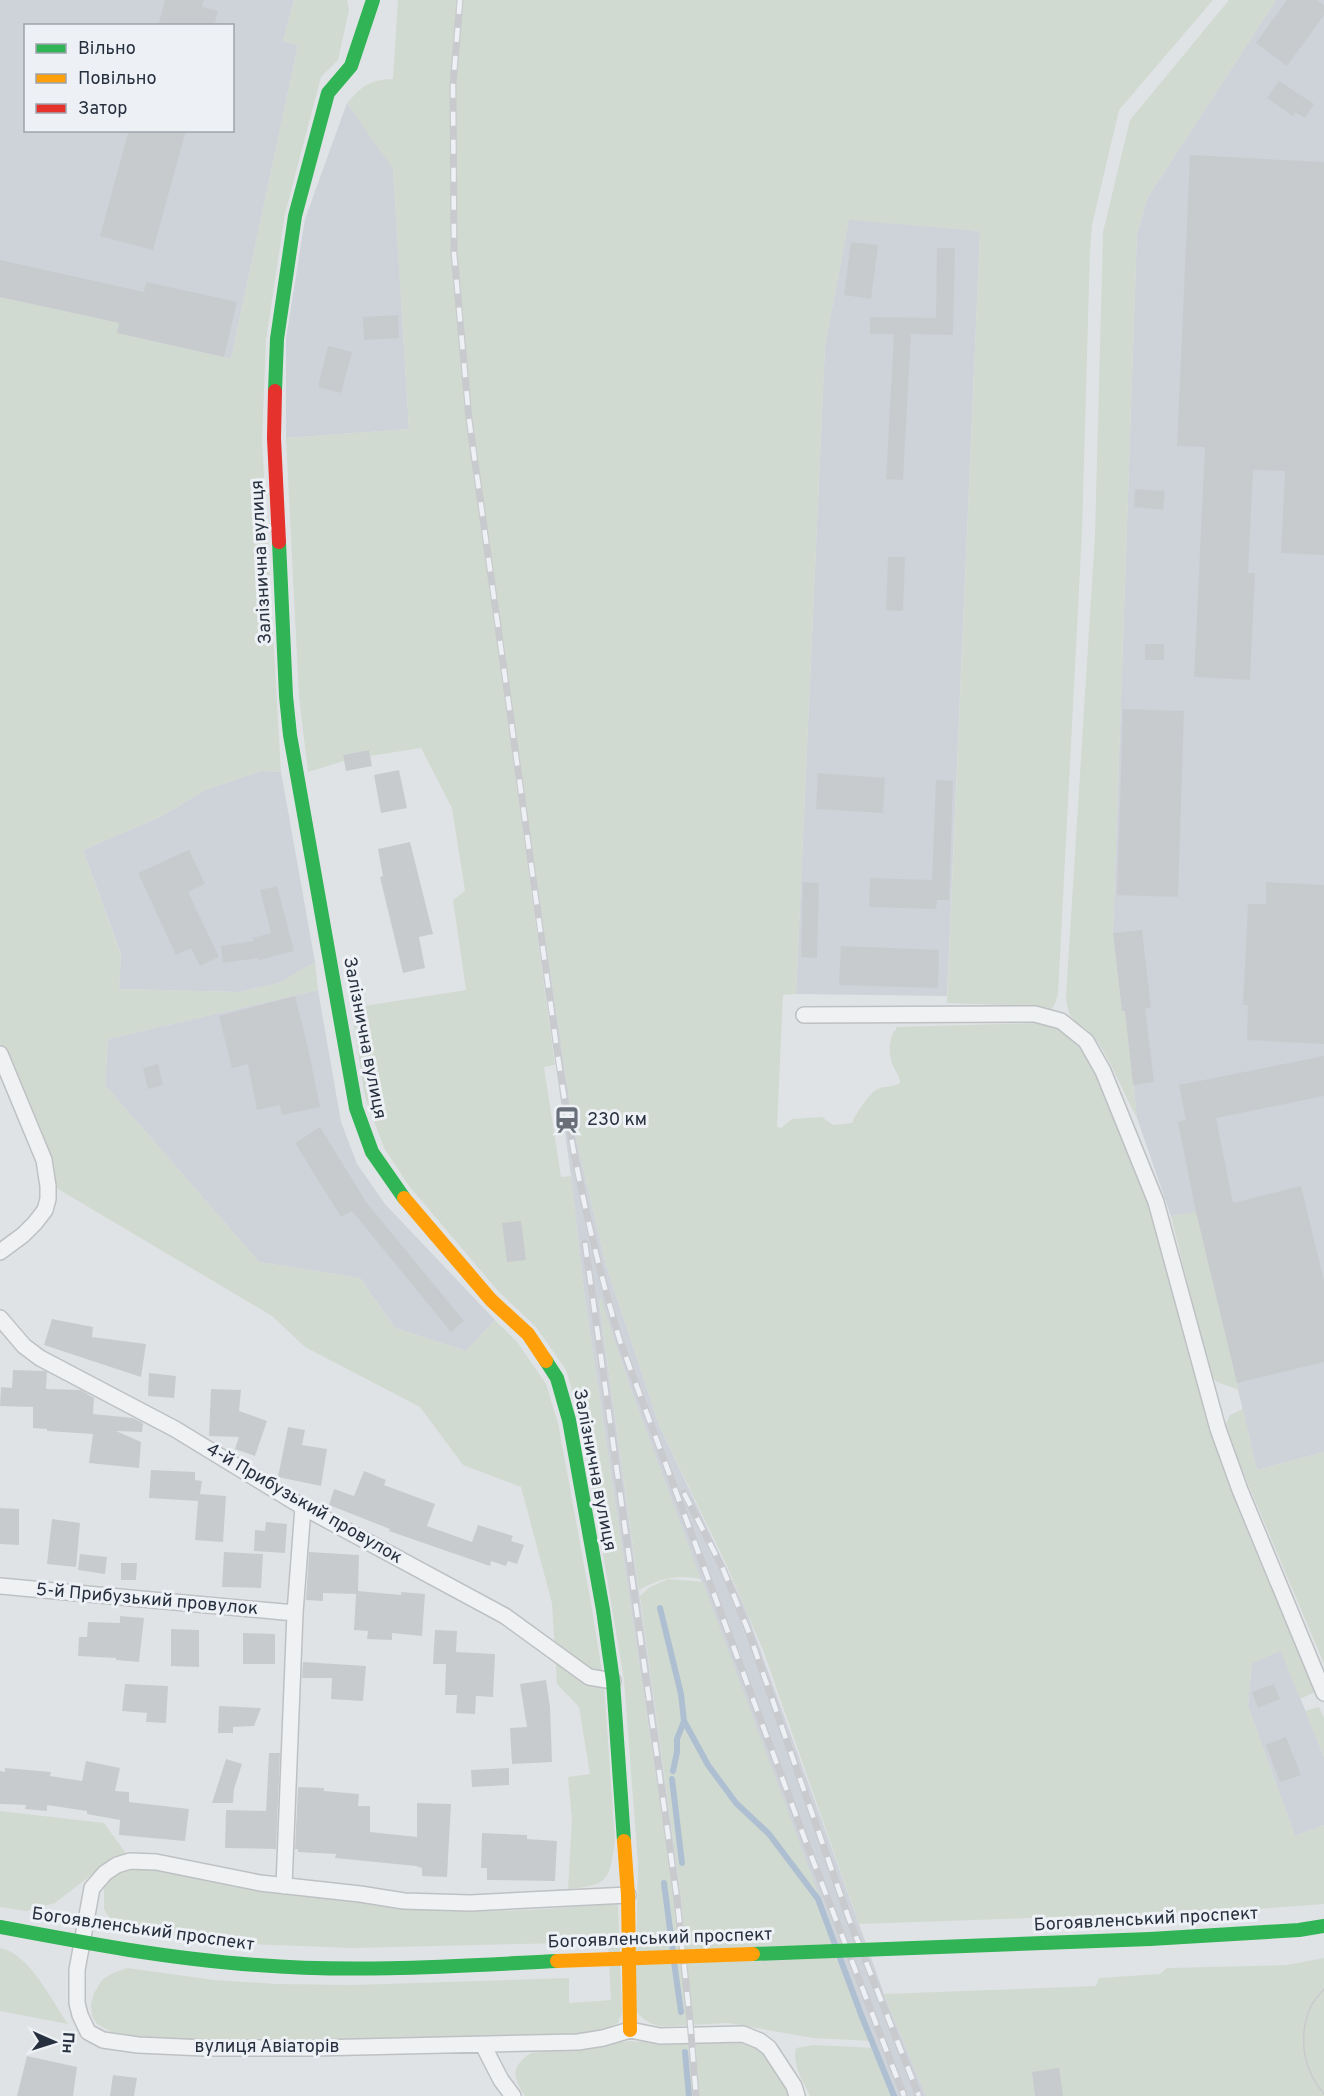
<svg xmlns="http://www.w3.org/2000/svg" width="1324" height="2096" font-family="Overpass,sans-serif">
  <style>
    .built { fill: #ced2d9; fill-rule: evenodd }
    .green { fill: #d1dad1 }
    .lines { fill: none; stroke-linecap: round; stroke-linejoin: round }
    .stream { stroke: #aebfd2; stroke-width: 6 }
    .building { fill: #c8cbce }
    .street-casing { stroke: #bec1c4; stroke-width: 18 }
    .street { stroke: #eff1f2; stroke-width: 15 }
    .fast { stroke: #30b455; stroke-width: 14 }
    .slow { stroke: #ff9f0a; stroke-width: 14 }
    .jam { stroke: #e5322d; stroke-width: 14 }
    .tram { stroke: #c9cacd; stroke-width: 1.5 }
    .rail-casing { stroke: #c9cacd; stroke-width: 7 }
    .rail { stroke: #edf1f5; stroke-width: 4.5; stroke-dasharray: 14; stroke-linecap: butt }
    .fast-bridge { stroke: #30b455; stroke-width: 14 }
    .slow-bridge { stroke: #ff9f0a; stroke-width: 14 }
    .labels { text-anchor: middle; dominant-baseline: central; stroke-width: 6; stroke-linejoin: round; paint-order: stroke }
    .street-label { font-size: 18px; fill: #27303f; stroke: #edf1f5 }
    .poi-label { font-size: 18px; fill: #27303f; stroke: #edf1f5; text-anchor: start }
  </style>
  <rect width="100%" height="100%" fill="#e0e3e6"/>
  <path class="built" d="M0,0H294L283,41L298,45L231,359L117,333L119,323L0,297ZM26,26H232V130H26Z
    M458,0H461L455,85L456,253L471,418L478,483L574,1130L606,1265L659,1425L746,1610L887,2002L926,2096H896L876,2048L728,1654L629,1384L600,1298L599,1302L681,1898L699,2096H693L674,1898L585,1299L571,1176L468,419L452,254V85Z
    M1276,0H1324V1452L1257,1470L1196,1213L1171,1216L1137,1118L1125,1011H1122L1113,933L1137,233L1148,197Z
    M347,103L393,168L409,429L286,438V339L305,219Z
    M849,219L980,231L947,996L796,994L825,346Z
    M261,771L281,772L315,962L279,983L240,992L119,989L121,954L83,850L162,816L205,790Z
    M318,990L341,1122L357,1164L385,1204L495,1320L466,1351L395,1328L360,1278L259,1262L105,1085L108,1039Z
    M1281,1650L1324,1757V1825L1295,1836L1248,1706L1252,1663Z"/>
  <path class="green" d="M294,0H347L349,10L338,60L321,77L285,214L266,340L262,440L281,772L261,771L205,790L162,816L83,850L121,955L119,989L240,992L279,983L315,962L318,990L108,1039L105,1085L259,1262L360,1278L395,1328L466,1351L495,1320L518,1343L546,1384L558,1423L591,1603L604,1684L615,1841C609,1881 609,1885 568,1889L572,1820L568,1777L590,1774L579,1707L557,1684L552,1603L521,1487L463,1465L420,1407L305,1347L272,1316L53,1186L0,1047V297L119,323L117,333L231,359L298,45L283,41Z
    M398,0H458L452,85V254L475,483L555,1065L544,1067L561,1177L571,1176L585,1299L674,1898L687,2025C662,2027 654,2030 635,2011L638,1864L624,1680L580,1417L566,1370L536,1327L498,1291L409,1186L384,1148L365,1097L351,1008L466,990L453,900L465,891L452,808L421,748L370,756L369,750L343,755L344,761L308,772L299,697L286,438L409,429L393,169L347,103C362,86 369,80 393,79Z
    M461,0H1213L1119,110L1092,225L1090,251L1082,532L1058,995L1054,1006L1050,1010L1032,1006L947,1003L980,231L849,220L825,346L796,994L783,995L777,1127L781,1128L792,1119L822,1117L833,1125L852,1123C855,1115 869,1094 876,1090C884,1085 892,1088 900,1083C900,1077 898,1075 895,1070C888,1056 888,1044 894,1031L896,1030V1027L1035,1023L1061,1030L1080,1048L1097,1073L1148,1204L1210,1431L1233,1496L1317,1691L1300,1699L1281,1651L1252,1663L1248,1706L1295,1836L1324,1825V1904L1257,1909L1148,1914L859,1924L763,1650L726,1564L659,1425L606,1265L593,1210L574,1130L564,1065L478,483L456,253L455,85Z
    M1229,0H1276L1148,197L1137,233L1113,933L1122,1011H1125L1137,1118C1124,1094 1110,1058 1094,1037C1079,1018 1069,1028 1066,997L1095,534L1103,232L1130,120Z
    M1196,1212L1239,1390L1217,1382L1210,1375L1171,1216Z
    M600,1296L629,1384L701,1579C677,1574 660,1578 639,1590L599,1302Z
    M1243,1409L1257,1470L1324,1452V1664L1224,1427L1230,1415Z
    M668,1579L703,1582L873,2041L813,2038L728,2023L693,2025L681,1898L640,1596L650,1587Z
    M1319,1707L1324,1718V1757L1305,1711Z
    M0,1811L104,1823L128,1856L100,1868L55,1903L26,1911L0,1907Z
    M141,1866C249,1887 359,1908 470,1911C517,1912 568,1907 615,1904L618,1905L622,2013L618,2023C605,2030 592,2033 577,2036L202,2040L120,2037L97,2024L92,2016L91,2004L94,1993L102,1980L111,1974L127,1968L214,1980L277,1984L353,1985L569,1978V2003L611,2000L608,1942L352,1948L218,1943L130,1930L110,1919L104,1909V1886L111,1877L120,1870Z
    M0,1948C29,1953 52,2001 68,2024L0,2011Z
    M1324,1958V2096H926L884,1994L1096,1986L1099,1978L1160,1974L1167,1968L1287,1965Z
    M630,2041L688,2044L693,2096H525C512,2077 511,2066 531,2053Z
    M729,2041C769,2043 774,2064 791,2096H699L695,2043Z
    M813,2045L876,2048L896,2096H810C803,2081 792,2065 796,2048Z"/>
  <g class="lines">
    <path class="stream" d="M660,1608L681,1694L684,1721L677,1739V1752L673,1771
      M684,1721L708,1765L736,1803L769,1834L818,1899L862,2017L894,2096
      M672,1779L682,1863
      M664,1883L673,1952
      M674,1962L681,2012
      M685,2052L689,2096"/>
  </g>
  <path class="building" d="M165,0H204L202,7L218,11L214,26H158Z
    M1287,0H1317L1324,5V15L1287,66L1256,43Z
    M1279,81L1314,104L1305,118L1295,112L1293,116L1267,98Z
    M129,130H186L153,250L100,236Z
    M1190,155L1324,162V555L1281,553L1285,471L1253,470L1248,573H1255L1250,680L1194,677L1205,447L1177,446Z
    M851,242L878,245L871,299L844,295Z
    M937,248H955L953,335L911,334L903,480L886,479L894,334H870V317L936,318Z
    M0,260L144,292L146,282L237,302L224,357L117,333L119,323L0,297Z
    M398,315L399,338L364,340L363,317Z
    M328,346L352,352L341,393L318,387Z
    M1135,489L1165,491L1163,510L1134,507Z
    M888,557H905L903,611L886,610Z
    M1145,644H1164V660H1145Z
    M1123,709L1184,711L1178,897L1117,895Z
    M369,750L372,766L346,771L343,755Z
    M399,770L407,808L381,813L374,775Z
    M818,773L885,778L883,813L816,809Z
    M936,780L953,781L949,900H937L936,909L869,907L870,878L932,880Z
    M410,842L433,934L419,937L425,968L403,973L380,877L383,876L378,849Z
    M189,850L205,884L188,892L219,957L200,966L191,948L176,955L138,873Z
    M803,882L819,883L817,958L801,957Z
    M1266,882L1324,885V1044L1247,1040L1248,1005H1243L1248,904H1266Z
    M277,886L294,951L259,960L258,958L223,963L221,946L254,941L253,938L271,933L260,890Z
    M1142,930L1151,1008H1145L1154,1082L1133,1085L1125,1011H1122L1113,933Z
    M841,946L939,950L938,988L839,985Z
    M295,996L308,1048L320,1107L282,1115L280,1105L257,1110L248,1064L232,1068L219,1016Z
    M1324,1056V1096L1216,1118L1233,1203L1301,1186L1324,1281V1362L1237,1383L1196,1212L1178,1122L1186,1120L1179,1085Z
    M158,1064L163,1085L148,1089L143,1068Z
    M320,1127L366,1202L464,1321L451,1332L352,1211L341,1217L295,1143Z
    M521,1221L526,1260L507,1262L502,1223Z
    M52,1319L93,1327L92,1337L146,1344L141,1377L44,1345Z
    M13,1370L44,1371L47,1372L46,1389L81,1390L94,1398L93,1414L133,1418L143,1423L142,1432L116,1431L141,1442L139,1468L89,1463L93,1434L47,1431V1429L33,1428V1407L0,1406L1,1387L12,1388Z
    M149,1373L176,1376L174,1398L148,1396Z
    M211,1389L241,1390L239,1411L267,1421L255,1456L235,1449L239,1437L209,1436Z
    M288,1427L305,1430L302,1445L327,1449L321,1486L278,1477Z
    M151,1470L195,1472V1480L202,1481L200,1494L226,1496L223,1542L195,1540L198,1501L149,1498Z
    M364,1471L386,1480L384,1485L435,1504L427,1526L472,1542L478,1525L513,1536L511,1541L524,1545L517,1564L508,1561L506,1566L491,1561L490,1566L389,1531L390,1529L329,1505L334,1489L354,1496Z
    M0,1508L19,1509V1545L0,1544Z
    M52,1519L80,1523L76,1567L47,1564Z
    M266,1522L287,1524L285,1553L254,1551L255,1530L265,1531Z
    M224,1552L263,1554L261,1588L222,1587Z
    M309,1552L359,1555L358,1591L401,1595V1592L425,1594L422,1636L392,1633V1640L367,1639L368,1631L354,1630L356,1594L323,1593V1601L306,1600Z
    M80,1554L107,1557L105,1574L78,1570Z
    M121,1563H137L136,1580H121Z
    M120,1616L144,1618L139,1662L116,1660V1658L78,1656L79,1637H87L88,1622L120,1623Z
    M171,1629L199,1630V1667L171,1666Z
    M435,1630L457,1631L456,1652L495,1654L493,1697L476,1696L475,1714L456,1713L457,1695H445L446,1664H433Z
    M243,1633L275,1634V1664H243Z
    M303,1662L366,1666L363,1701L331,1699L332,1678H302Z
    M546,1680L550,1707L552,1762L512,1764L510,1728L527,1727L520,1684Z
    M125,1684L168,1686L166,1723L146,1722L147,1713L122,1711Z
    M1274,1684L1280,1699L1258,1708L1252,1692Z
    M219,1706L261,1708L254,1726L233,1727V1733H218Z
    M1286,1737L1301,1775L1280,1782L1266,1745Z
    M269,1753H280L276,1849L225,1848L226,1810L266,1811Z
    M226,1759L242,1764L234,1789L233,1803H212Z
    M86,1761L120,1768L115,1791L129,1792V1802L189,1809L185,1841L119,1835L120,1820L87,1814V1811L47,1805V1811L25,1809L26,1805L0,1804V1771L5,1772V1768L51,1772L50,1776L82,1781Z
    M509,1768V1785L472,1787L471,1770Z
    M298,1787L324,1788V1791L359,1794L358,1806H370V1832L417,1837V1803L451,1804L447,1877L422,1876V1868L416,1866L335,1858L336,1854L298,1852V1849H295Z
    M482,1833L527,1835V1839L557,1841L555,1881L487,1880V1868H481Z
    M27,2056L77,2067L73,2096H17Z
    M1059,2068L1063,2096H1035L1032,2072Z
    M113,2075L137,2078L134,2096H110Z"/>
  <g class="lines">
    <defs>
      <path id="street" d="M804,1015L1035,1014L1061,1021L1086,1041L1103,1071L1156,1202L1218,1429L1240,1490L1324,1693
        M0,1054L44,1160L48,1186V1199L45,1210L35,1223L23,1235L0,1252
        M0,1318L24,1346L40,1358L175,1429L303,1507L505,1616L589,1677L613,1681
        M0,1586L295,1613
        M284,1886L295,1613L303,1507
        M628,1895L470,1903L404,1901L360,1894L260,1883L156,1862L130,1861L117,1865L105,1873L92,1888L77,1970V2003L80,2015L88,2032L103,2040L138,2045L204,2048H314L578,2042L603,2038L630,2030L660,2036L743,2034L760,2041L769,2048L794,2086L797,2096
        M483,2045L501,2080L513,2096"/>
    </defs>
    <use href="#street" class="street-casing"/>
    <use href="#street" class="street"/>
    <path class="fast" d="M275,391L277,339L295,216L328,93L351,66L373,0
      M279,542L286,696L290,735L356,1108L372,1152L404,1198
      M546,1361L557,1378L569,1420L603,1610L613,1681L624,1841
      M0,1927C85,1943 170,1959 257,1965C356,1973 457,1966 557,1961
      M1150,1939L1299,1930L1324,1926"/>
    <path class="slow" d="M404,1198L491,1300L528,1334L546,1361
      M624,1841L628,1895L630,2030"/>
    <path class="jam" d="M275,391L274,438L279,542"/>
    <path class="tram" d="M1324,1989C1319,1995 1313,2001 1310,2008C1298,2038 1303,2070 1324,2094"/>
    <defs>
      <path id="rail" d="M460,0L453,85L454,253L469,419L558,1057C572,1154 592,1248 620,1341L807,1845L904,2096
        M585,1243L677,1899L690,2021L696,2096
        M684,1493L723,1569L748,1630L849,1919L919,2096"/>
    </defs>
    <use href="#rail" class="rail-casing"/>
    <use href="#rail" class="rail"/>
    <path class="fast-bridge" d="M753,1954L1150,1939"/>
    <path class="slow-bridge" d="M557,1961L753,1954"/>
  </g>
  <defs>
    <symbol id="station-bare" viewBox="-9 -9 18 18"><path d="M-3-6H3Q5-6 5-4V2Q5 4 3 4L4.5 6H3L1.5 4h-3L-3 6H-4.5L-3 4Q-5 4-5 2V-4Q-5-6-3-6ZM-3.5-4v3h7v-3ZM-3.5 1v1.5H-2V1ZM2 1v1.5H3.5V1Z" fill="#686f79" stroke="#edf1f5" stroke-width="2.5" paint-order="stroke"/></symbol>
  </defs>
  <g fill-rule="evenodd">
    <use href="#station-bare" x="548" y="1101" width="38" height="38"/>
  </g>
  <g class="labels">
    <g class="street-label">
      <text transform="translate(262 562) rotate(-93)">Залізнична вулиця</text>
      <text transform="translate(364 1038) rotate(79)">Залізнична вулиця</text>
      <text transform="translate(594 1470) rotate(79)">Залізнична вулиця</text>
      <text transform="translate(304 1504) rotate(30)">4-й Прибузький провулок</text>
      <text transform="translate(147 1600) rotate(5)">5-й Прибузький провулок</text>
      <text transform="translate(1146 1920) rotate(-3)">Богоявленський проспект</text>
      <text transform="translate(143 1930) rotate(8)">Богоявленський проспект</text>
      <text transform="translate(660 1939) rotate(-2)">Богоявленський проспект</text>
      <text x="267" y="2047">вулиця Авіаторів</text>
    </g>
    <g class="poi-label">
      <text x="587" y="1120">230 км</text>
    </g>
  </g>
  <rect x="24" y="24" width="210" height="108" fill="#edf1f5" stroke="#9ea4ac" stroke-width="1.5"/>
  <rect x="36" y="44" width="30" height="9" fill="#30b455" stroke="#9ea4ac" stroke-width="1.5"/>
  <text x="78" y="54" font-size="18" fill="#27303f">Вільно</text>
  <rect x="36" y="74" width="30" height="9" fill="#ff9f0a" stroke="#9ea4ac" stroke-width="1.5"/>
  <text x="78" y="84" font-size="18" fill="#27303f">Повільно</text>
  <rect x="36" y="104" width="30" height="9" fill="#e5322d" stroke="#9ea4ac" stroke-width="1.5"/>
  <text x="78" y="114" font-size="18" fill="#27303f">Затор</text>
  <g transform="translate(54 2042) rotate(93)" stroke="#edf1f5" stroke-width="4.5" paint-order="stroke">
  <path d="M0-4.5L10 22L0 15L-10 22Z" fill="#27303f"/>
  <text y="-9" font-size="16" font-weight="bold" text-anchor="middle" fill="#27303f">Пн</text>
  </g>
</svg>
